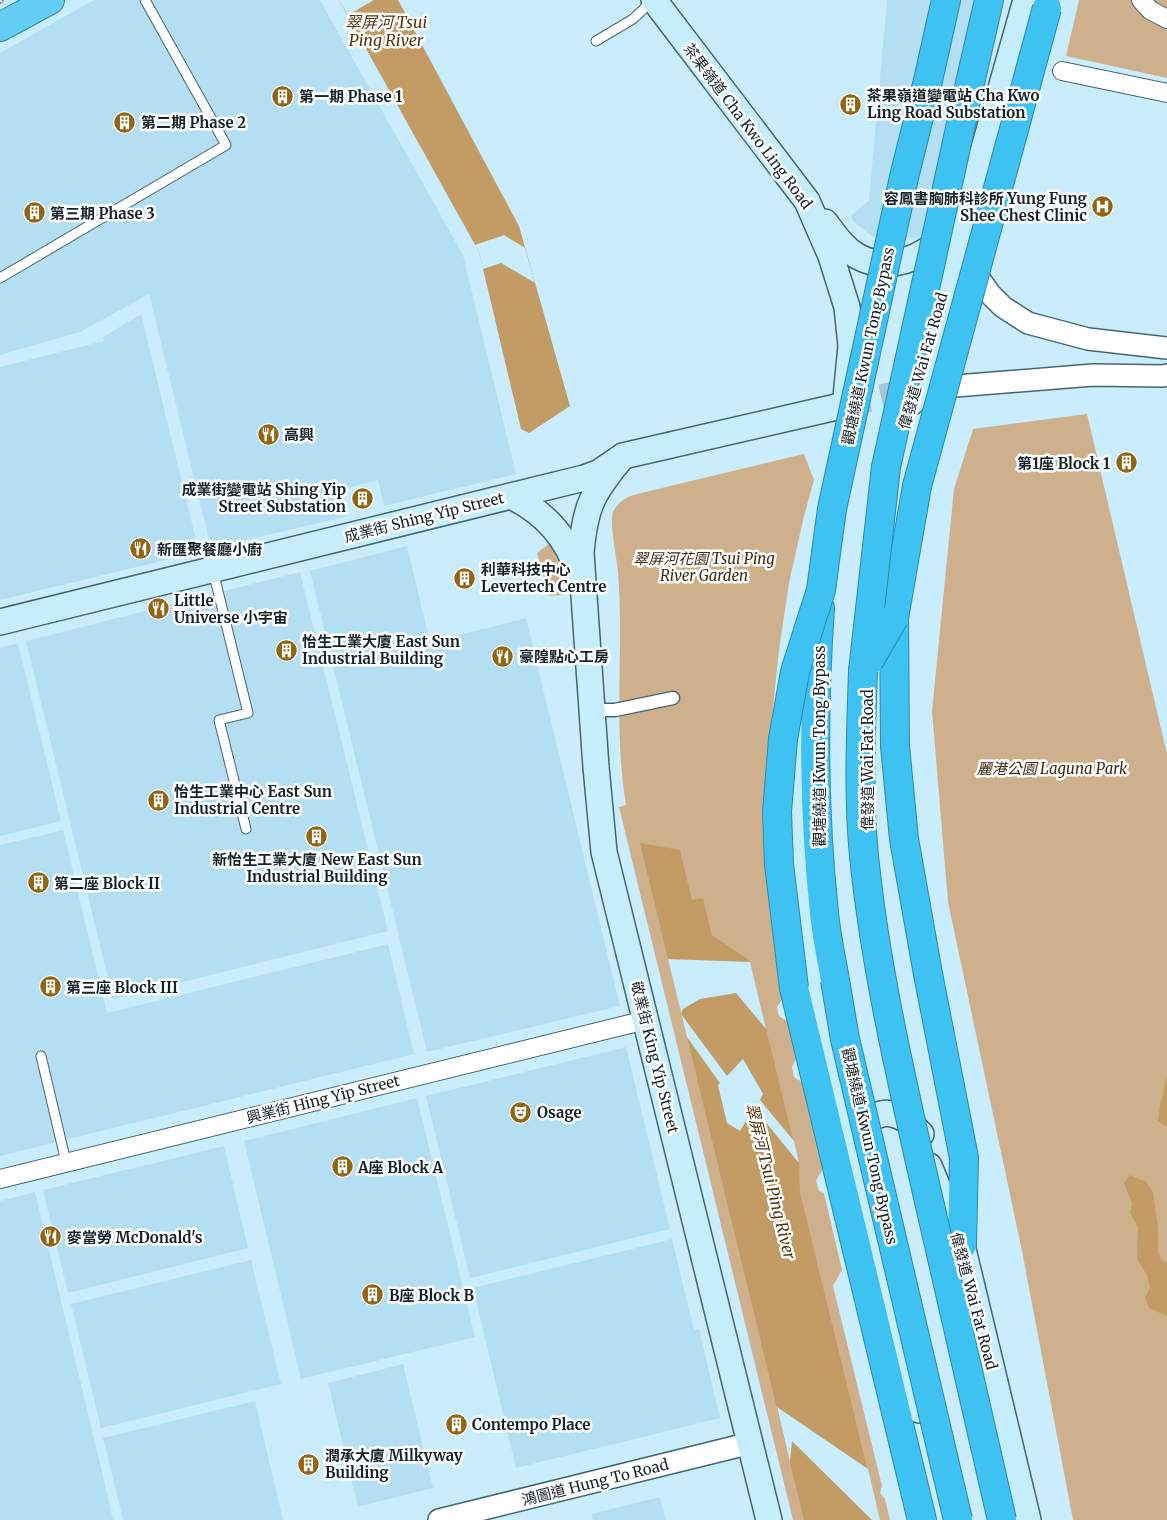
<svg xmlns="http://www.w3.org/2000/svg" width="1167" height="1520" font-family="Merriweather,'Noto Sans TC',serif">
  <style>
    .built { fill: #b4dff3 }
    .green { fill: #ceb18c }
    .water { fill: #c39b65 }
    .pier { fill: #c9edfd }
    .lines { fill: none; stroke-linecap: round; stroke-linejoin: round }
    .secondary-tunnel { stroke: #a5c5d3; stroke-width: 25; stroke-dasharray: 25 12; stroke-linecap: butt }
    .service-casing { stroke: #466573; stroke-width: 11 }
    .pedestrian-casing { stroke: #466573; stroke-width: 15 }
    .minor-casing { stroke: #466573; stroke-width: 20 }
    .tertiary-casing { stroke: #466573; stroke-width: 24 }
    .secondary-casing { stroke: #466573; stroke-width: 28 }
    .trunk-casing { stroke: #2f8aac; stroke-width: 30 }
    .motorway-casing { stroke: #2f8aac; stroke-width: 30 }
    .service { stroke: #fff; stroke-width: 9 }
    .pedestrian { stroke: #fff; stroke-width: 12 }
    .minor { stroke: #fff; stroke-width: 18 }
    .tertiary { stroke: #fff; stroke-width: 21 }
    .secondary { stroke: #c5edfb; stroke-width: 25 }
    .trunk { stroke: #64cef4; stroke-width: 28 }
    .motorway { stroke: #3dc2f2; stroke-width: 28 }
    .rail-casing { stroke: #78929e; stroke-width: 5.5 }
    .rail { stroke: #fff; stroke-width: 4; stroke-dasharray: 11; stroke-linecap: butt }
    .motorway-bridge-casing { stroke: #2f8aac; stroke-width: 30; stroke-linecap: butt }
    .motorway-bridge { stroke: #3dc2f2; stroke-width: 28 }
    .labels { text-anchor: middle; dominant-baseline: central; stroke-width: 5; stroke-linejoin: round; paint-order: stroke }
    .poi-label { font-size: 15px; font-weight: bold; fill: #162329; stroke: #fff; text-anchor: start }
    .street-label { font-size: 15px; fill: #162329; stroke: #fff }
    .park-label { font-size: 15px; font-style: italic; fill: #3d2b12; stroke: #fff }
    .water-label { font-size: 16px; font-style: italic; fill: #54380c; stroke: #fff }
  </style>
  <rect width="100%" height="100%" fill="#c9edfd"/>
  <path class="built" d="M94,0H320L463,255L516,474L384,506L378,480L339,490L345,517L211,548L149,294L80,332L0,355V53Z
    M887,0H1001L956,197L918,238L873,237L853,221L851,216L869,200Z
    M141,314L199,552L0,600V367L104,341L103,337Z
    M407,546L430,642L526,618L620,1006L427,1052L310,571Z
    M300,572L388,931L113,999L26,641Z
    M18,643L61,821L0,836V648Z
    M63,830L107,1013L388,944L414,1054L0,1156V845Z
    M626,1047L670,1229L470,1278L426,1096Z
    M417,1098L475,1337L301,1379L244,1141Z
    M224,1146L248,1248L68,1293L43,1190Z
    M35,1192L102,1472L113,1520H0V1201Z
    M672,1239L694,1330L699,1329L720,1418L516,1468L473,1288Z
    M251,1260L281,1384L101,1428L71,1304Z
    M403,1364L433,1488L358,1507L328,1383Z
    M255,1401L283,1520H123L103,1438Z
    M660,1497L666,1520H593L591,1514Z"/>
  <path class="green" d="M1079,0H1167V78L1066,56Z
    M1087,414L1167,754V1520H1073L1022,1251L948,902L932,711L954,489L973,429Z
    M804,454L814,480L804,516L789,583L779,650L772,718L770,787L783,998L777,1007L779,1016L787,1021L796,1059L792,1067L794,1077L802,1082L823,1169L816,1180L819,1191L824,1193L842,1270L833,1286L882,1486L880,1493L885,1499L890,1520H793L619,807L626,805C613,728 624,649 618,572C617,558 609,523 613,512C618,501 627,497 637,494Z
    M550,543L558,561L562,595L549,596L537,553Z"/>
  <path class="water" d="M339,0H398L519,226L570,406L529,433L521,429L479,252Z
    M640,843L680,850L692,900L703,898L712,935L749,960L799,1163L800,1193L880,1520H804Z
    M1167,1075V1127L1158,1121L1160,1106Z
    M1130,1175L1146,1182L1153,1192L1158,1227V1251L1161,1259L1167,1263V1316L1149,1308L1145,1298L1150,1287L1147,1275L1137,1259L1138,1227L1130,1213L1132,1203L1124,1183Z"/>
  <path class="pier" d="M339,0H374L348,15Z
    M504,235L525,248L535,283L501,263L483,269L479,252L475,245Z
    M668,959L750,962L766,1029L736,993L700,999L683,1009L681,1014L727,1076L743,1059L763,1094L760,1100L794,1141L799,1163L754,1108L740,1131L727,1123L718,1085L720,1083L687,1037Z
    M777,1407L868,1469L880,1520H872L792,1441L790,1462Z"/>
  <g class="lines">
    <path class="secondary-tunnel" d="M845,405L916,389"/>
    <defs>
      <path id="service" d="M596,41L633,19L653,0
        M0,278L226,145L145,0
        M213,571L248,713L219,720L246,829
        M41,1056L66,1162"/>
      <path id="pedestrian" d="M592,710H615L673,698"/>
      <path id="minor" d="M1141,0L1150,10L1167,19
        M1062,71L1167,93
        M0,1179L646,1020"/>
      <path id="tertiary" d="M971,262L978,277L990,294L1003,307L1028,323L1088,339L1167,348
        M931,388L1093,375L1163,376L1167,375
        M439,1520L751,1443"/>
      <path id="secondary" d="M654,0L807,201L831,256L847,307L851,346L846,397
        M825,222C834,234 843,248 857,256C887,273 924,259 945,234
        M912,402L1026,0
        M623,456C593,492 585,505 581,553L596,767L604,852L769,1520
        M511,496C544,512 567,537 578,572
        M0,622L584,478L598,473L623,456L845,405
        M800,704L797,734V813L804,913L822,1038L919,1410
        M857,1140C863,1119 882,1106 903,1118C910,1122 916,1129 921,1134
        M929,1166L962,1245L1028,1520"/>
      <path id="trunk" d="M0,27L50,0"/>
      <path id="motorway" d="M927,85L946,0
        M968,92L989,0
        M917,486L894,618L895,746L904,839L928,974L964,1158L962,1245
        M820,608C813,709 813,811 824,912C826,935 831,957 835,980
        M863,671C861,733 858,794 864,856
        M794,988L922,1520"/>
    </defs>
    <use href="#service" class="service-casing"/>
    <use href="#pedestrian" class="pedestrian-casing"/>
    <use href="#minor" class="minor-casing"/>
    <use href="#tertiary" class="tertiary-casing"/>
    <use href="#secondary" class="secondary-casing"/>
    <use href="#trunk" class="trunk-casing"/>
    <use href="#motorway" class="motorway-casing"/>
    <use href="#service" class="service"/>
    <use href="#pedestrian" class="pedestrian"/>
    <use href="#minor" class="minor"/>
    <use href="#tertiary" class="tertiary"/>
    <use href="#secondary" class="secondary"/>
    <use href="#trunk" class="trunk"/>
    <use href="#motorway" class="motorway"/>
    <defs>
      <path id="rail" d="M0,1L1,0"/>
    </defs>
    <use href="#rail" class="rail-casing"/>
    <use href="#rail" class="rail"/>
    <defs>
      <path id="motorway-bridge" d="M917,486L1047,8
        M869,661L894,618
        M863,671L886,467L968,92
        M864,856C875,964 899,1069 923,1175C949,1290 975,1405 1002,1520
        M835,980L845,1039L958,1520
        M794,988L779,864L777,812L783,739L795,672L821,590L832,509L905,173L927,85"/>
    </defs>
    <use href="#motorway-bridge" class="motorway-bridge-casing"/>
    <use href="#motorway-bridge" class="motorway-bridge"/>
  </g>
  <defs>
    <symbol id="building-disc" viewBox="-11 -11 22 22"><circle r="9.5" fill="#936413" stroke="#fff"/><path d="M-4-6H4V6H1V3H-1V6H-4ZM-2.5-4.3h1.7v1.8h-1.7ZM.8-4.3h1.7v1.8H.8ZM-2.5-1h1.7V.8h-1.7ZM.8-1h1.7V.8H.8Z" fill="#fff"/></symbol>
    <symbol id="hospital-disc" viewBox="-11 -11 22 22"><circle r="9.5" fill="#936413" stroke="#fff"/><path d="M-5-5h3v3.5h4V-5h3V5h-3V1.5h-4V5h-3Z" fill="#fff"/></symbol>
    <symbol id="restaurant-disc" viewBox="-11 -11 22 22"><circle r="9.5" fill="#936413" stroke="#fff"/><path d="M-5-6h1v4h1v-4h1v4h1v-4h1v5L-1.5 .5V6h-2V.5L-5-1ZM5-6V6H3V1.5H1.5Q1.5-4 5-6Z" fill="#fff"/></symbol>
    <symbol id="theatre-disc" viewBox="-11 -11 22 22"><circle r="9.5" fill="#936413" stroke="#fff"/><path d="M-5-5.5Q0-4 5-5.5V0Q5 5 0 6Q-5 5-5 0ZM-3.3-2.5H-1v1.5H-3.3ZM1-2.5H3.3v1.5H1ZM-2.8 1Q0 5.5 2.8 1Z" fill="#fff"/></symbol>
  </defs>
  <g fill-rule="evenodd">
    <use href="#building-disc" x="270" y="84" width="25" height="25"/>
    <use href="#building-disc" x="838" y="92" width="25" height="25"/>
    <use href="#building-disc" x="112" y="110" width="25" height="25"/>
    <use href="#hospital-disc" x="1090" y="194" width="25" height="25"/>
    <use href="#building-disc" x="22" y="200" width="25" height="25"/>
    <use href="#restaurant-disc" x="256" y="422" width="25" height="25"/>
    <use href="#building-disc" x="1114" y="450" width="25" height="25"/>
    <use href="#building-disc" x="350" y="486" width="25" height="25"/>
    <use href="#restaurant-disc" x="128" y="536" width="25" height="25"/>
    <use href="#building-disc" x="452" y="566" width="25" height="25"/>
    <use href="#restaurant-disc" x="146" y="596" width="25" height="25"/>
    <use href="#building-disc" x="274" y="638" width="25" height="25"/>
    <use href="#restaurant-disc" x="490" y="644" width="25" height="25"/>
    <use href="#building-disc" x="146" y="788" width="25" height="25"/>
    <use href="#building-disc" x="304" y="824" width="25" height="25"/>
    <use href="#building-disc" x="26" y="870" width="25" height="25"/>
    <use href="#building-disc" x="38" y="974" width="25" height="25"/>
    <use href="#theatre-disc" x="508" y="1100" width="25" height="25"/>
    <use href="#building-disc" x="330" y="1154" width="25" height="25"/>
    <use href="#restaurant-disc" x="38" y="1224" width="25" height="25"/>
    <use href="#building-disc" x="360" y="1282" width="25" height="25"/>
    <use href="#building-disc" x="444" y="1412" width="25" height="25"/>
    <use href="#building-disc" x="296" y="1452" width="25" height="25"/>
  </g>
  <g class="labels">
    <g class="poi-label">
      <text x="867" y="95">茶果嶺道變電站 Cha Kwo<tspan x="867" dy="17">Ling Road Substation</tspan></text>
      <text x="299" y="96">第一期 Phase 1</text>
      <text x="141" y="122">第二期 Phase 2</text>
      <text x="1087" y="198" text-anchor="end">容鳳書胸肺科診所 Yung Fung<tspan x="1087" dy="17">Shee Chest Clinic</tspan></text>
      <text x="50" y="213">第三期 Phase 3</text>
      <text x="284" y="434">高興</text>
      <text x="1110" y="463" text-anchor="end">第1座 Block 1</text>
      <text x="346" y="489" text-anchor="end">成業街變電站 Shing Yip<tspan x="346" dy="17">Street Substation</tspan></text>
      <text x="157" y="549">新匯聚餐廳小廚</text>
      <text x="481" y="569">利華科技中心<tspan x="481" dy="17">Levertech Centre</tspan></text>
      <text x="174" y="600">Little<tspan x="174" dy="17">Universe 小宇宙</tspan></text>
      <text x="302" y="641">怡生工業大廈 East Sun<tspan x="302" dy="17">Industrial Building</tspan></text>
      <text x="519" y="656">豪隍點心工房</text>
      <text x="174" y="791">怡生工業中心 East Sun<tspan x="174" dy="17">Industrial Centre</tspan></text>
      <text x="317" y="859" text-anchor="middle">新怡生工業大廈 New East Sun<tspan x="317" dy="17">Industrial Building</tspan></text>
      <text x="54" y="883">第二座 Block II</text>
      <text x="66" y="987">第三座 Block III</text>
      <text x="537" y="1112">Osage</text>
      <text x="358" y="1167">A座 Block A</text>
      <text x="67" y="1237">麥當勞 McDonald's</text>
      <text x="389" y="1295">B座 Block B</text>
      <text x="472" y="1424">Contempo Place</text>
      <text x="325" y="1455">潤承大廈 Milkyway<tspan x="325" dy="17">Building</tspan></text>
    </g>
    <g class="street-label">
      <text transform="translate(748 126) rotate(53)">茶果嶺道 Cha Kwo Ling Road</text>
      <text transform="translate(868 346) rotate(-78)">觀塘繞道 Kwun Tong Bypass</text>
      <text transform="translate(923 361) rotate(-74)">偉發道 Wai Fat Road</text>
      <text transform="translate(424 517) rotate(-14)">成業街 Shing Yip Street</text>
      <text transform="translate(819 746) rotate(-90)">觀塘繞道 Kwun Tong Bypass</text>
      <text transform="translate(867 760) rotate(-90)">偉發道 Wai Fat Road</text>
      <text transform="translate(655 1057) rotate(76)">敬業街 King Yip Street</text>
      <text transform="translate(323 1099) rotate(-14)">興業街 Hing Yip Street</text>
      <text transform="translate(870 1146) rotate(77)">觀塘繞道 Kwun Tong Bypass</text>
      <text transform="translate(974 1301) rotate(75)">偉發道 Wai Fat Road</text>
      <text transform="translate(595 1482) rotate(-14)">鴻圖道 Hung To Road</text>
    </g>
    <g class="park-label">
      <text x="704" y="558">翠屏河花園 Tsui Ping<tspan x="704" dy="17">River Garden</tspan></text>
      <text x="1052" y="768">麗港公園 Laguna Park</text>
    </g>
    <g class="water-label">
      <text x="386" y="22">翠屏河 Tsui<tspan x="386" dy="18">Ping River</tspan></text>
      <text transform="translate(771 1181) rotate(76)">翠屏河 Tsui Ping River</text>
    </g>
  </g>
</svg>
